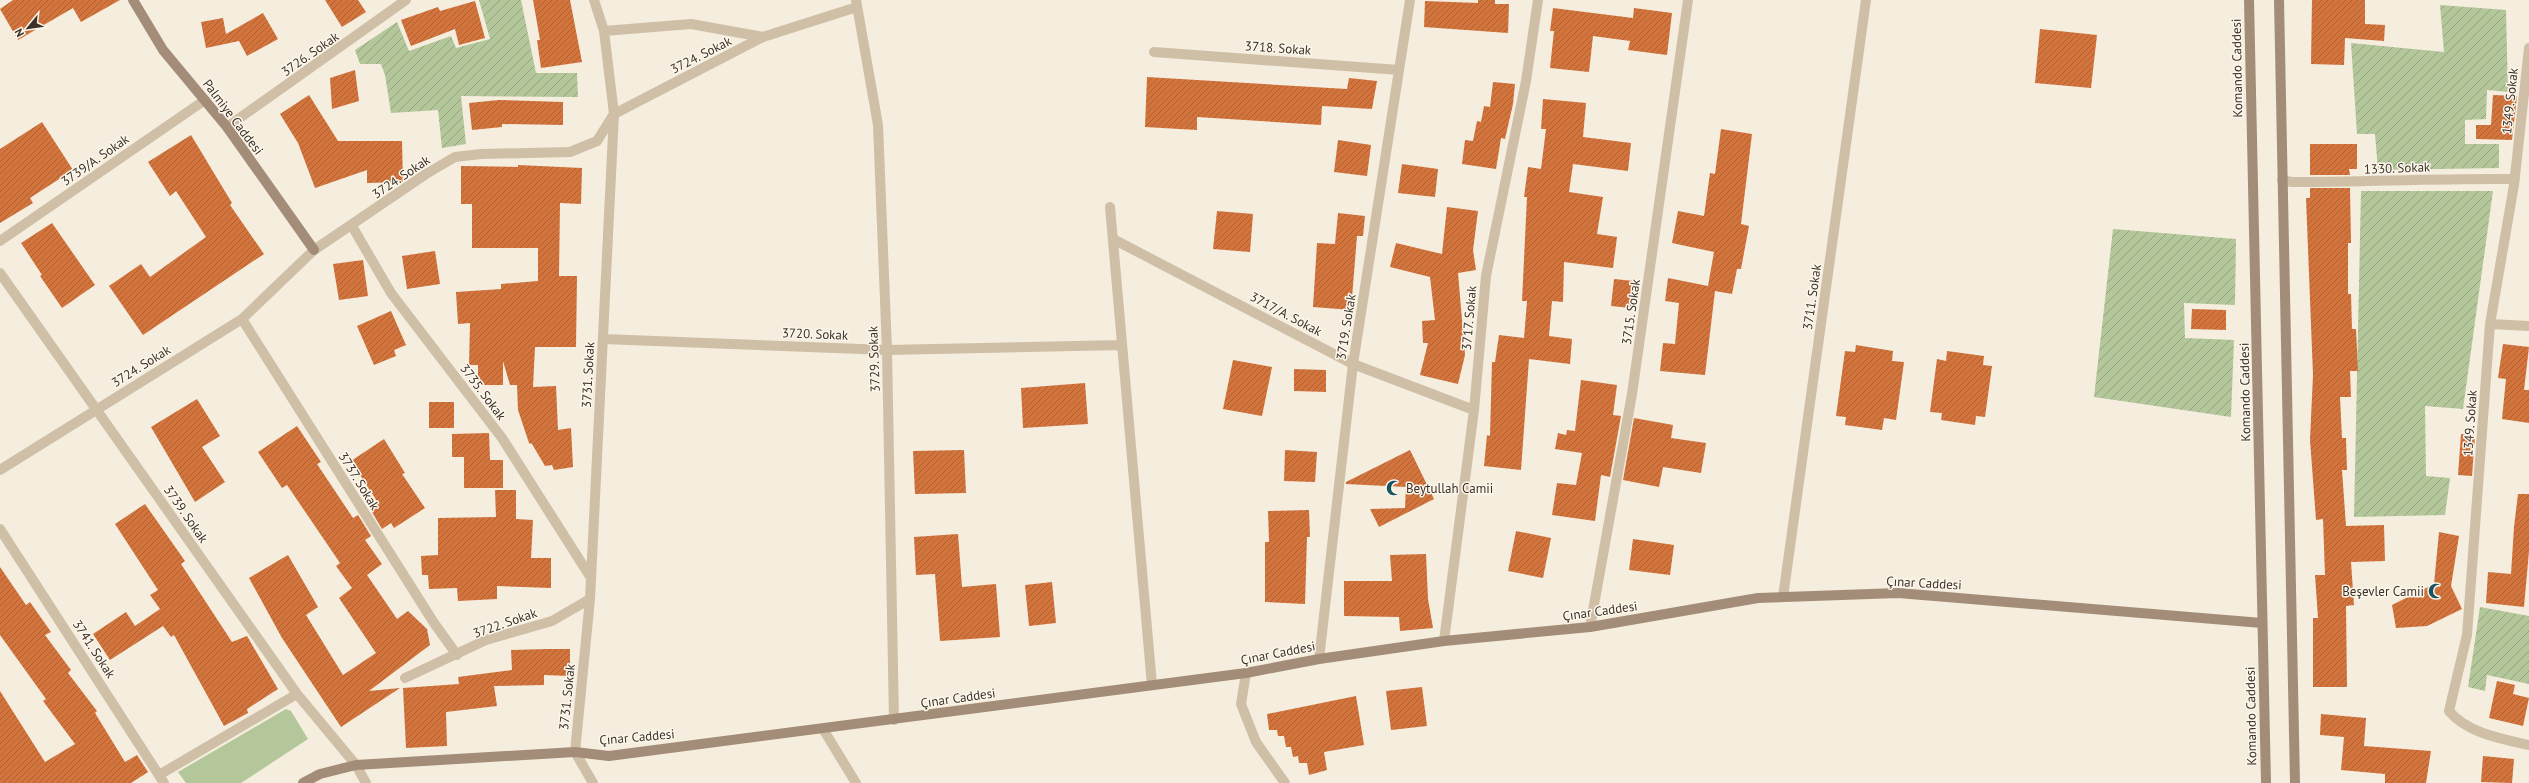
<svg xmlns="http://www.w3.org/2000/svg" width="2529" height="783" font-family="'PT Sans',sans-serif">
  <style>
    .grass { fill: #b3c79b }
    .garden { fill: url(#garden-furrows) }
    .building { fill: url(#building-hatch) }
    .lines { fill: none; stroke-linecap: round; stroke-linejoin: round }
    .street { stroke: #cfbfa7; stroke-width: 10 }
    .secondary { stroke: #a48d78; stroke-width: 10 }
    .labels { text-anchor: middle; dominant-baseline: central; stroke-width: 3; stroke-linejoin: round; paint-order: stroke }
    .street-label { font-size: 13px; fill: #3b3128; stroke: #fcf6eb }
    .poi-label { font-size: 13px; fill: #3b3128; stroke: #fcf6eb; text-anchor: start }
  </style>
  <defs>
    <pattern id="garden-furrows" width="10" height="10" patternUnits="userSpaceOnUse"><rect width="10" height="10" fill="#b3c79b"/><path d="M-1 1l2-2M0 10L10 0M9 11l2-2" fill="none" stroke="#93a27e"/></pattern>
    <pattern id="building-hatch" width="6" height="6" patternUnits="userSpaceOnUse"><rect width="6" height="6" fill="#d4743d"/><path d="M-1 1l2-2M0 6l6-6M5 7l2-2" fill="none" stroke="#ad6033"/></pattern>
  </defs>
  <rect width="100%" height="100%" fill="#f5eddd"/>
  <path class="grass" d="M286,709L291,711L308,739L241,783H186L178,772Z"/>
  <path class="garden" d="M479,0H521L536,73H577L578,97L461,96L466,144L442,148L438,110L391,113L385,75L381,64H360L355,50L397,22L409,51L451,36L456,48L490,39Z
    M2440,5L2506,10L2508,92L2487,90L2486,119L2465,120V144H2499V168L2378,170L2375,134H2357L2351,43L2444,52Z
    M2361,191H2493L2463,409L2425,406L2426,476L2450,478L2445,515L2354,517Z
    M2113,229L2236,239L2235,305L2184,303L2185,338L2234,340L2231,417L2094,397Z
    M2480,607L2529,616V684L2487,675L2485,691L2468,687Z"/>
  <path class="building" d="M13,0H120L81,22L73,8L18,40L0,9Z
    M325,0H358L366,12L342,27Z
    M533,0H570L582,62L541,68L537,40H540Z
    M1478,0H1495V4H1509L1508,33L1424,27L1425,1L1478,3Z
    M2312,0H2365V24L2385,25L2384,41L2345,38L2344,65L2311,64Z
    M475,1L485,38L459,45L455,29L411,46L401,20L438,7L440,11Z
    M1553,8L1633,18L1634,8L1672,13L1667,55L1628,50L1630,41L1593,36L1589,72L1550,68L1554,31H1550Z
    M263,13L278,39L247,56L239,41L206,48L201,22L223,18L226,34Z
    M2040,29L2097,35L2091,88L2035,83Z
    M355,70L359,101L332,109L330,78Z
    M1147,77L1347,89L1349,78L1377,81L1372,109L1322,106L1321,125L1197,117V130L1145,127Z
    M1493,82L1515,84L1513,104L1505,139L1501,138L1496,169L1462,164L1465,140L1473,141L1477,121L1481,122L1484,106L1490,107Z
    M309,95L338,141H402L403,182L367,183V170L315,188L298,143L280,114Z
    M2493,95L2517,96L2512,140L2476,139V125H2491Z
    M1543,99L1586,103L1583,137L1631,143L1628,171L1573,164L1569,192L1603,197L1597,234L1617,237L1613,268L1564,262L1563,302L1552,301L1549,336L1572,339L1570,364L1529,359L1521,470L1484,466L1487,435L1490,436L1492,362H1495L1499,335L1524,338L1527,301H1522L1527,197H1524L1528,167L1541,169L1546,129H1541Z
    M499,100L563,102V125L502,124V127L472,130L469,103Z
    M42,122L73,170L30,198L33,203L0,223V149Z
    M1721,129L1752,134L1741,224L1749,226L1741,269H1737L1732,294L1715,291L1705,375L1660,371L1663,343L1675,344L1679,303L1665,301L1668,278L1708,286L1714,252L1672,243L1678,211L1704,216L1710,173L1715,174Z
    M191,135L232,203L230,205L264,254L143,335L109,286L141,264L150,277L206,237L176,191L170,196L148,162Z
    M1338,140L1371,145L1367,176L1334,172Z
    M2310,144H2357V169H2349L2350,175H2310Z
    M1402,164L1438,169L1435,197L1398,193Z
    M518,165L582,168L581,204L560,203L559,276H577L576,347H535L533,387L556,386L558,430L571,428L573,467L554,470L552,465L545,466L532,444L529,443L518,410L517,385H510L503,361V385H478V365H469L470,323L458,324L456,292L501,289V284L538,281V248H472V204H461V166L518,167Z
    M2310,188H2350L2351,243H2348V294H2351L2352,329H2356L2358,371H2350L2351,397H2340L2342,438H2346L2347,470H2342L2346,526L2384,525L2385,561L2351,562L2354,605L2346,606L2347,687H2313V618H2318L2315,575H2325L2323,519L2316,520L2310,440L2313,375L2306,198H2310Z
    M1447,207L1478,211L1473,250L1476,270L1458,273L1465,355L1458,384L1420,375L1428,343H1423L1422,321L1435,320L1430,277L1390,267L1396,243L1442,254Z
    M1217,211L1253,214L1250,252L1213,249Z
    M1338,213L1365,216L1363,236H1357L1351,310L1313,307L1317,243L1335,244Z
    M52,223L95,285L62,308L40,276L42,275L21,243Z
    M435,251L440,284L407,289L402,256Z
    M363,260L368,296L339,300L333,264Z
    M1614,279L1634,281L1631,308L1611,306Z
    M2192,309L2226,310V330L2191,329Z
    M391,311L406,345L394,350L396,356L374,365L357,326Z
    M2503,344L2529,347L2524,390H2529V423L2502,419L2506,379L2498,378Z
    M1856,345L1893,351L1892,361L1904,362L1896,420L1884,418L1882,430L1845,425L1846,417L1836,416L1845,351L1855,352Z
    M1947,351L1984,356L1983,365L1992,366L1985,417L1976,416L1975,425L1941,420L1942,413L1930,412L1937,359L1946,361Z
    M1233,360L1272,367L1262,416L1223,409Z
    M1294,369L1326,370V392L1294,391Z
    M1581,380L1617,385L1613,415L1621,416L1610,477L1601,475L1595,521L1552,515L1557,483L1576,485L1582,453L1555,449L1558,433L1566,435L1567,430L1575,431Z
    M1085,383L1088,424L1023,428L1021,388Z
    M197,399L220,436L202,447L225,482L195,502L151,427Z
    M429,402H454V428H429Z
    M1634,418L1673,425L1671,438L1706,443L1701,473L1663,467L1659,487L1623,480Z
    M297,426L321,462L317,464L353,518L358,515L371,536L365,540L382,564L367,575L397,619L408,611L427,629L430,645L369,691L400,688L341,727L282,638L249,578L288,555L318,607L306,615L343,675L376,653L339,598L352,588L336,566L340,563L287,485L282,488L258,452Z
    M489,433L490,460H503V488H464V457H452V434Z
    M2461,434L2475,436L2472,476L2458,475Z
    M384,439L405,473L402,474L425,508L394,528L391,523L382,529L369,507L377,502L375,498L351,461Z
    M964,450L966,493L915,494L913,451Z
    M1285,450L1317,452L1315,482L1284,481Z
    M1410,450L1434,499L1379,527L1370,509L1405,508L1406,487L1346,484V482Z
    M495,490H516V519L533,520L531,558H551V588L497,586V599L458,601L457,588L429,589L428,575H422L421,556L438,555V518L496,517Z
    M2518,494H2529V551L2524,607L2486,603L2488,572L2511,574L2514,527Z
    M145,504L185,561L181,564L232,642L247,636L278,689L247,709L248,713L224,726L174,635L171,637L163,626L110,660L93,634L126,612L135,626L160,609L150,595L158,590L115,524Z
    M1309,510L1310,537H1307L1305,604L1265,602V542H1269L1268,511Z
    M1516,531L1551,538L1543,578L1508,571Z
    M2439,532L2459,536L2451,586L2462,609L2427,626L2396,628L2392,605L2434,584Z
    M958,534L962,587L996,584L1000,637L940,641L935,574L916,575L914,537Z
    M1633,539L1674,545L1670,575L1629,570Z
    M1426,554L1428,599L1433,628L1400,631L1399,617L1344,616V581H1392L1390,555Z
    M0,567L26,605L30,602L51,632L45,635L71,670L68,673L97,711L95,713L125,762L137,755L148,772L131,783H0V691L45,762L75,744L43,701L46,699L0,635Z
    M1052,582L1056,623L1029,626L1025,585Z
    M546,649H570V676L544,675V685L494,686L497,706L446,712L447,746L406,748L403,688L459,684L458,677L512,670L511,650Z
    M2497,681L2515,685L2513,694L2529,698L2523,726L2489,718Z
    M1422,687L1427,726L1391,730L1386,691Z
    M1356,696L1364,745L1324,752L1327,770L1309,775L1307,763H1299L1298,756L1293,757L1291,747H1286L1284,736H1278L1277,730H1269L1267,714Z
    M2321,714L2366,718L2364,746L2431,751L2426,783H2385V774L2341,770L2344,737L2320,735Z
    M2483,756L2514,759L2512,783L2481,782Z"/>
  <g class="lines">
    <path class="street" d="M856,0L878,125L887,350L894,720
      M604,31L691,24L763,37
      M2529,48L2514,185L2490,324L2467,635L2449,711C2467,733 2502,739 2529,745
      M1154,52L1399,70
      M227,127L406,0
      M2282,180L2292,182C2366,182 2440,178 2515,179
      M1110,207L1152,685
      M352,226L391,293L502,438L591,578
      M1113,239L1353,364L1474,410
      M0,241L205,100
      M0,273L297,694L356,765L366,783
      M242,319L434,623L457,655
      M2490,324L2529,326
      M603,339L887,350L1122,345
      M0,470L242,319L314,250L426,174L455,157L481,154L570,152L597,141L614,114L763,37L857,7
      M0,529L164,783
      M1783,597L1866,0
      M1590,627L1632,394L1688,0
      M1444,641L1474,410L1486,276L1526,81L1538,0
      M1319,659L1353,364L1410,0
      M1246,673L1241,704L1256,742L1285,783
      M405,678L486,640L552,621L590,599
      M823,729L856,783
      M159,775L297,694
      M593,783L575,752L590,599L614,114L604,31L594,0"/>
    <path class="secondary" d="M133,0L163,50L227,127L314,250
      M2249,0L2266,783
      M2279,0L2295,783
      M303,783L320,774L356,765L575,752L609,756L1246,673L1319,659L1444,641L1590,627L1758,598L1898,593L2262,623"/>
  </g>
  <defs>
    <symbol id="mosque-bare" viewBox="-9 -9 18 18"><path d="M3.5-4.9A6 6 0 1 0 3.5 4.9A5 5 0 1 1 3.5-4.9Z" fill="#185462" stroke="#fcf6eb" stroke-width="2.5" paint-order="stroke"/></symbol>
  </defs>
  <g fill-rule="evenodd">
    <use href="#mosque-bare" x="1383" y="477" width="22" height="22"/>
    <use href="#mosque-bare" x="2425" y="580" width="22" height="22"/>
  </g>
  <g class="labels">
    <g class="street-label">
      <text transform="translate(1278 48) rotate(4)">3718. Sokak</text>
      <text transform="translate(310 54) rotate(-35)">3726. Sokak</text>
      <text transform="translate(701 55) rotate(-27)">3724. Sokak</text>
      <text transform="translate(2237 68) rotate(-91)">Komando Caddesi</text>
      <text transform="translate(2510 101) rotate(-84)">1349. Sokak</text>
      <text transform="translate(233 117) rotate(53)">Palmiye Caddesi</text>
      <text transform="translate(95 160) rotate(-35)">3739/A. Sokak</text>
      <text transform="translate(2397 168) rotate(-2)">1330. Sokak</text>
      <text transform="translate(401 177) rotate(-34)">3724. Sokak</text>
      <text transform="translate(1812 297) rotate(-82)">3711. Sokak</text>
      <text transform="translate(1631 312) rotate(-82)">3715. Sokak</text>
      <text transform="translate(1286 314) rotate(28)">3717/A. Sokak</text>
      <text transform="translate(1469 318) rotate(-85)">3717. Sokak</text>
      <text transform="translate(1346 327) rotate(-81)">3719. Sokak</text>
      <text transform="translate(815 334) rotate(2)">3720. Sokak</text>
      <text transform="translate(874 359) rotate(-92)">3729. Sokak</text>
      <text transform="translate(141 366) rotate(-32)">3724. Sokak</text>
      <text transform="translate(588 375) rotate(-87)">3731. Sokak</text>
      <text transform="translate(483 392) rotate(53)">3735. Sokak</text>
      <text transform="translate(2245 392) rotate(-91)">Komando Caddesi</text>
      <text transform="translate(2470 423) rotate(-86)">1349. Sokak</text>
      <text transform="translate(359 481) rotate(58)">3737. Sokak</text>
      <text transform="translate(186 514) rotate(55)">3739. Sokak</text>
      <text transform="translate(1924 583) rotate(3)">Çınar Caddesi</text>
      <text transform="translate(1600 611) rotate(-8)">Çınar Caddesi</text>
      <text transform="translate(505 623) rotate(-19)">3722. Sokak</text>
      <text transform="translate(94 649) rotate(57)">3741. Sokak</text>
      <text transform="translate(1278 653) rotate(-11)">Çınar Caddesi</text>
      <text transform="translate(567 697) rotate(-84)">3731. Sokak</text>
      <text transform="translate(958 698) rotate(-8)">Çınar Caddesi</text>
      <text transform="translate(2251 716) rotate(-91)">Komando Caddesi</text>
      <text transform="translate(637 737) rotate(-5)">Çınar Caddesi</text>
    </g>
    <g class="poi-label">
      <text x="1406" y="488">Beytullah Camii</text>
      <text x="2424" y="591" text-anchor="end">Beşevler Camii</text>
    </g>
  </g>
  <g transform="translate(28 28) rotate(241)" stroke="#fcf6eb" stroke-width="3" paint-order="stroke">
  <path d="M0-3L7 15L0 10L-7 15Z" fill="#3b3128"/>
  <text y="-6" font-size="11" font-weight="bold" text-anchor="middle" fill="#3b3128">N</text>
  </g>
</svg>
